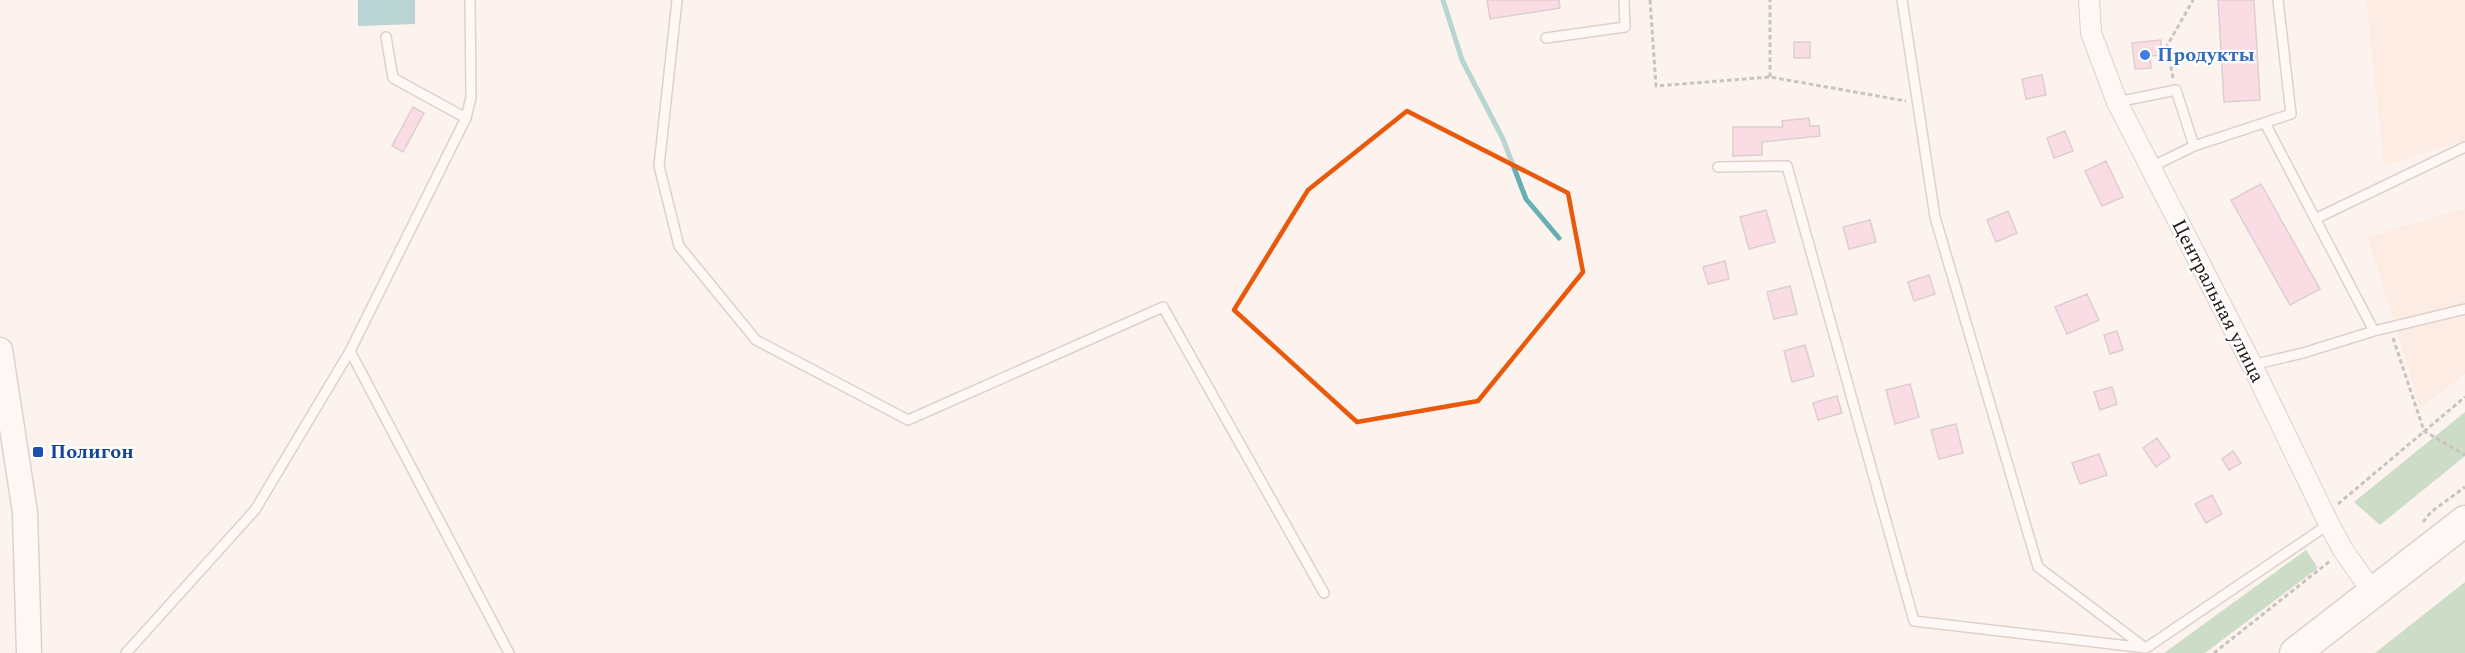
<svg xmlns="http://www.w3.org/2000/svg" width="2465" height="653" font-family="Spectral,serif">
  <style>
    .built { fill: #fce4d8 }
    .forest { fill: #96c097 }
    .water { fill: #67afb2 }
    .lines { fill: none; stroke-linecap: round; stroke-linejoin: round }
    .stream { stroke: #67afb2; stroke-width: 5 }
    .building { fill: #f8c0d9; stroke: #b8a2ab; stroke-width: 1.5 }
    .service-casing { stroke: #bda89d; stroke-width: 12 }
    .minor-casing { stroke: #bda89d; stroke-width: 22 }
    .tertiary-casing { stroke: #bda89d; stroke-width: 27 }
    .primary-casing { stroke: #bda89d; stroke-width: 33 }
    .path { stroke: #8f8783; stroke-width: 3; stroke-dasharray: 4.5 3; stroke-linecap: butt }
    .service { stroke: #fff; stroke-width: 9 }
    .minor { stroke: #fff; stroke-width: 20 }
    .tertiary { stroke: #fff; stroke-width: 24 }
    .primary { stroke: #fff; stroke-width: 30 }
    .marked { fill: none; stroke: #e8590c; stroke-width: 4.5; stroke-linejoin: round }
    .shop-dot { fill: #3f7fe0; stroke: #fff; stroke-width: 2 }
    .transit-dot { fill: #1a4fb4; stroke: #fff; stroke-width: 2 }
    .labels { text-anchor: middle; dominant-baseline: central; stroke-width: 4.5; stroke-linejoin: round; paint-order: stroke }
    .shop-label { font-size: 20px; font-weight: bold; fill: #366cbe; stroke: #fff; text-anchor: start }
    .street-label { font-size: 20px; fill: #201815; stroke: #fff }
    .transit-label { font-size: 20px; font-weight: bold; fill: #164399; stroke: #fff; text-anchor: start }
  </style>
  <rect width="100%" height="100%" fill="#fcf3ee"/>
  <path class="built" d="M2366,0H2465V140L2384,166Z
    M2465,208V374L2420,408L2368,237Z"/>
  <path class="forest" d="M2465,412V456L2380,525L2354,502Z
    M2306,550L2318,568L2205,653H2164Z
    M2465,582V653H2375Z"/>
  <path class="water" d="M358,0H415V24L358,26Z"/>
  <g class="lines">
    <path class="stream" d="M1443,0L1462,60L1503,139L1526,199L1559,238"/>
  </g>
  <path class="building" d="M1487,0H1559L1560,8L1490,19Z
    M2218,0H2254L2260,100L2224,102Z
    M2161,40L2162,55L2150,56L2151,68L2135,69L2132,43Z
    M1794,42H1810V58H1794Z
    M2042,75L2046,95L2026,99L2022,79Z
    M413,107L424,113L403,152L392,146Z
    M1809,118L1810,126H1819L1820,136L1762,142V155L1733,156V127H1783L1782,121Z
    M2065,131L2073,151L2054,158L2047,138Z
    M2106,161L2123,197L2102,206L2085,171Z
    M2261,184L2320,289L2290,305L2231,200Z
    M1766,210L1775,242L1749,249L1740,217Z
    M2008,211L2017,233L1996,242L1987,220Z
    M1870,220L1876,242L1849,249L1843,227Z
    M1725,261L1729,279L1708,284L1703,267Z
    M1929,275L1935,294L1914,301L1908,282Z
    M1790,286L1797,314L1774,319L1767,292Z
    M2087,294L2099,320L2067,334L2055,307Z
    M2117,331L2123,350L2110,354L2104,335Z
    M1805,345L1814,376L1792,382L1784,351Z
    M1910,384L1919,417L1895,424L1886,390Z
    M2112,387L2117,404L2100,410L2094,392Z
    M1837,396L1842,413L1818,420L1813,403Z
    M1956,424L1963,453L1939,459L1931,430Z
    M2157,438L2170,457L2156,467L2143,448Z
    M2233,451L2241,463L2229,470L2222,459Z
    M2099,454L2107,475L2080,484L2072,463Z
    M2212,495L2222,514L2206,523L2195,504Z"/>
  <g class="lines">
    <defs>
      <path id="service" d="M677,0L659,166L679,246L756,340L908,420L1163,307L1324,593
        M1902,0L1935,217L2038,567L2144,647
        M386,37L393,78L466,118
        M1546,38L1625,27L1624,0
        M2117,102L2176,90L2194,146L2149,168
        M2194,146L2291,114L2278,0
        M1718,167L1787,166L1914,621L2146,648L2329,524
        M2315,219L2465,147
        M2374,331L2465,309
        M350,351L509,653
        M2252,365L2303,353L2374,331L2265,123
        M126,653L255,510L350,351L466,118L471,97L470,0"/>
      <path id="minor" d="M2089,0L2091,33L2117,102L2252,365L2329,524L2343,550L2372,591"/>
      <path id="tertiary" d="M0,350L25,512L29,653"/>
      <path id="primary" d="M2295,653L2465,521"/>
    </defs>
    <use href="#service" class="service-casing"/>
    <use href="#minor" class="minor-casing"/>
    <use href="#tertiary" class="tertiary-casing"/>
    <use href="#primary" class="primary-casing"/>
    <path class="path" d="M1650,0L1656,86L1770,77L1906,101
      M1770,77V0
      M2173,78L2167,46L2193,0
      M2393,338L2424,431L2465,455
      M2338,504L2465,397
      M2423,522L2431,512L2465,487
      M2214,653L2330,561"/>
    <use href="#service" class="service"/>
    <use href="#minor" class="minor"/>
    <use href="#tertiary" class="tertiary"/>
    <use href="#primary" class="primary"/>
  </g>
  <path d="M0 0H2465V653H0ZM1407,111L1568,193L1583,272L1478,401L1357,422L1234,310L1308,190Z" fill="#fcf3ee" fill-opacity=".55" fill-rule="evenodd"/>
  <path class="marked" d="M1407,111L1568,193L1583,272L1478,401L1357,422L1234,310L1308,190Z"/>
  <circle class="shop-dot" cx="2145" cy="55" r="6"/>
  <rect class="transit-dot" x="32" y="446" width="12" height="12" rx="3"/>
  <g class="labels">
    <g class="shop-label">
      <text x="2157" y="55">Продукты</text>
    </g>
    <g class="street-label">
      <text transform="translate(2218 301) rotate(63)">Центральная улица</text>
    </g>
    <g class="transit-label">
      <text x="50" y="452">Полигон</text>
    </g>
  </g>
</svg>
